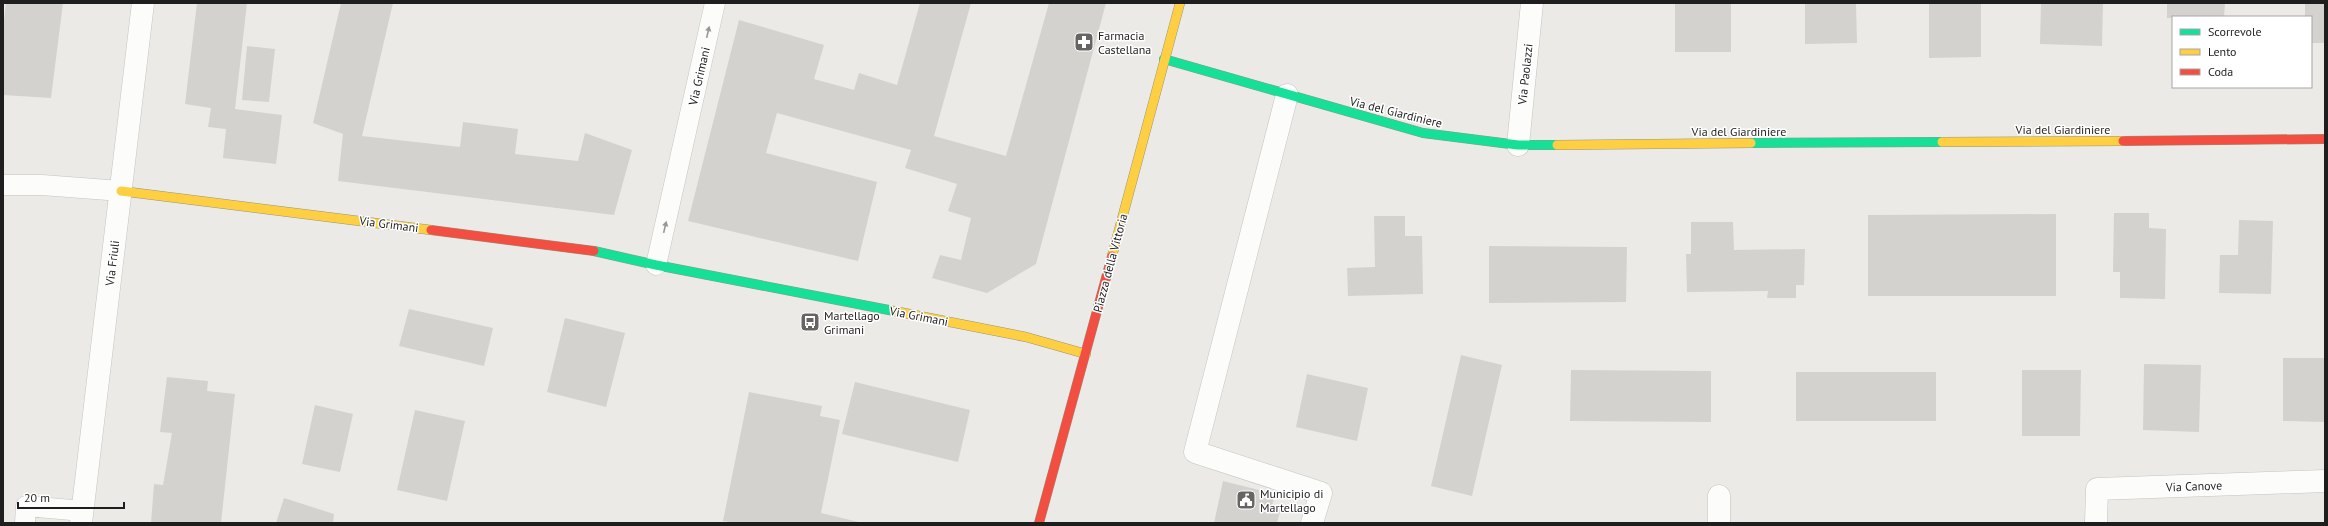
<svg xmlns="http://www.w3.org/2000/svg" width="2328" height="526" font-family="'PT Sans',sans-serif">
  <style>
    .building { fill: #d4d2cf }
    .lines { fill: none; stroke-linecap: round; stroke-linejoin: round }
    .lane-casing { stroke: #c5c4c2; stroke-width: 21 }
    .street-casing { stroke: #c5c4c2; stroke-width: 23 }
    .fast-casing { stroke: #93967e; stroke-width: 10 }
    .slow-casing { stroke: #93967e; stroke-width: 10 }
    .jam-casing { stroke: #93967e; stroke-width: 10 }
    .lane { stroke: #fcfcfb; stroke-width: 20 }
    .street { stroke: #fcfcfb; stroke-width: 22 }
    .fast { stroke: #16e098; stroke-width: 9 }
    .slow { stroke: #ffcf43; stroke-width: 9 }
    .jam { stroke: #f24e42; stroke-width: 9 }
    .oneway { fill: #989898 }
    .labels { text-anchor: middle; dominant-baseline: central; stroke-width: 3; stroke-linejoin: round; paint-order: stroke }
    .poi-label { font-size: 12px; fill: #1e1e1e; stroke: #fff; text-anchor: start }
    .street-label { font-size: 12px; fill: #1e1e1e; stroke: #fff }
  </style>
  <rect width="100%" height="100%" fill="#eceae6"/>
  <path class="building" d="M6,3H63L51,98L3,95V29Z
    M197,3H247L235,109L282,115L276,164L223,158L226,129L208,127L211,108L185,104Z
    M341,3H393L362,136L460,147L463,122L518,129L515,154L578,161L585,133L632,150L614,215L338,181L343,134L313,123Z
    M920,3H971L934,136L1006,156L1049,3H1106L1036,264L987,293L932,278L940,255L961,260L971,218L948,211L957,184L905,168L911,150L777,113L766,153L877,182L858,261L688,221L739,20L824,45L814,79L854,90L859,73L897,85Z
    M1675,3H1731V52H1675Z
    M1805,3H1856L1857,43L1805,44Z
    M1929,3H1981V57L1929,58Z
    M2041,3H2103L2102,46L2040,44Z
    M2167,3H2225L2224,17L2167,18Z
    M2305,3H2325V43H2311V17H2305Z
    M247,46L275,49L269,102L242,100Z
    M2114,213H2149V228L2166,229L2165,299L2120,298V272H2113Z
    M2056,214V296H1868V215Z
    M1374,216H1405V236H1422L1423,294L1348,296L1347,268L1375,267Z
    M2239,220L2273,221L2271,294L2219,293L2220,255H2238Z
    M1691,222H1733L1734,250L1805,249L1804,285H1796V298H1767L1768,291L1687,292L1686,254H1691Z
    M1489,246L1627,247L1626,302L1489,303Z
    M409,309L493,328L484,366L399,346Z
    M565,318L625,333L606,407L547,392Z
    M1461,355L1502,365L1472,496L1431,486Z
    M2283,358H2325V422L2283,421Z
    M2144,364L2201,365L2199,432L2143,430Z
    M1571,370L1711,371V422L1570,421Z
    M2022,370H2081L2080,436H2022Z
    M1796,372H1936V421H1796Z
    M1307,374L1368,388L1357,441L1296,427Z
    M167,377L208,381L207,391L235,394L221,523H151L154,484L163,485L172,433L160,432Z
    M855,382L970,410L958,462L842,434Z
    M749,392L822,406L820,416L840,420L821,513L863,523H735L723,521Z
    M315,405L353,414L340,472L302,464Z
    M415,410L465,421L447,501L397,490Z
    M1223,481L1275,494L1272,506L1281,508L1277,523H1214Z
    M284,498L334,514L333,523H276Z"/>
  <g class="lines">
    <defs>
      <path id="lane" d="M3,185H42L121,191
        M656,265L715,3
        M25,523L26,506L83,511"/>
      <path id="street" d="M1287,95L1195,452L1321,493L1312,523
        M1518,145L1532,3
        M1719,496V523
        M81,523L143,3
        M2096,523L2097,489L2325,481"/>
      <path id="fast" d="M1164,59L1423,133L1518,145H1557
        M1751,143L1942,142
        M594,251L656,265L894,311"/>
      <path id="slow" d="M1942,142L2123,141
        M1557,145L1751,143
        M121,191L431,230
        M1112,256L1180,3
        M894,311L1026,337L1086,354"/>
      <path id="jam" d="M2123,141L2325,139
        M431,230L594,251
        M1039,523L1112,256"/>
    </defs>
    <use href="#lane" class="lane-casing"/>
    <use href="#street" class="street-casing"/>
    <use href="#fast" class="fast-casing"/>
    <use href="#slow" class="slow-casing"/>
    <use href="#jam" class="jam-casing"/>
    <use href="#lane" class="lane"/>
    <use href="#street" class="street"/>
    <use href="#fast" class="fast"/>
    <use href="#slow" class="slow"/>
    <use href="#jam" class="jam"/>
  </g>
  <defs><path id="oneway-solid" d="M-6-.8H1V-3.2L6.5 0L1 3.2V.8H-6Z"/></defs>
  <g class="oneway">
    <use href="#oneway-solid" transform="translate(708 32) rotate(-77)"/>
    <use href="#oneway-solid" transform="translate(665 227) rotate(-77)"/>
  </g>
  <defs>
    <symbol id="pharmacy-square" viewBox="-11 -11 22 22"><rect x="-9" y="-9" width="18" height="18" rx="4" fill="#666564" stroke="#fff"/><path d="M-2-6h4v4h4v4h-4v4h-4v-4h-4v-4h4Z" fill="#fff"/></symbol>
    <symbol id="bus-square" viewBox="-11 -11 22 22"><rect x="-9" y="-9" width="18" height="18" rx="4" fill="#666564" stroke="#fff"/><path d="M-5-6H5V4H4V6H2V4H-2V6H-4V4H-5ZM-3.5-4V0h7V-4ZM-3.5 1.2v1.5H-2V1.2ZM2 1.2v1.5H3.5V1.2Z" fill="#fff"/></symbol>
    <symbol id="civic-square" viewBox="-11 -11 22 22"><rect x="-9" y="-9" width="18" height="18" rx="4" fill="#666564" stroke="#fff"/><path d="M-.6-6.5H3V-4.5H.6V-3L4-1V1h2V6H-6V1h2V-1L-.6-3ZM-1.2 2.5V6h2.4V2.5Z" fill="#fff"/></symbol>
  </defs>
  <g fill-rule="evenodd">
    <use href="#pharmacy-square" x="1073" y="31" width="22" height="22"/>
    <use href="#bus-square" x="799" y="311" width="22" height="22"/>
    <use href="#civic-square" x="1235" y="489" width="22" height="22"/>
  </g>
  <g class="labels">
    <g class="poi-label">
      <text x="1098" y="35">Farmacia<tspan x="1098" dy="14">Castellana</tspan></text>
      <text x="824" y="315">Martellago<tspan x="824" dy="14">Grimani</tspan></text>
      <text x="1260" y="493">Municipio di<tspan x="1260" dy="14">Martellago</tspan></text>
    </g>
    <g class="street-label">
      <text transform="translate(1525 74) rotate(-84)">Via Paolazzi</text>
      <text transform="translate(699 76) rotate(-77)">Via Grimani</text>
      <text transform="translate(1396 112) rotate(14)">Via del Giardiniere</text>
      <text x="2063" y="129">Via del Giardiniere</text>
      <text x="1739" y="131">Via del Giardiniere</text>
      <text transform="translate(389 224) rotate(7)">Via Grimani</text>
      <text transform="translate(112 263) rotate(-83)">Via Friuli</text>
      <text transform="translate(1110 263) rotate(-75)">Piazza della Vittoria</text>
      <text transform="translate(919 316) rotate(11)">Via Grimani</text>
      <text transform="translate(2194 486) rotate(-2)">Via Canove</text>
    </g>
  </g>
  <rect width="2328" height="526" fill="none" stroke="#1e1e1e" stroke-width="8"/>
  <rect x="2172" y="16" width="140" height="72" fill="#ffffff" stroke="#a5a5a5"/>
  <rect x="2180" y="29" width="20" height="6" fill="#16e098" stroke="#a5a5a5"/>
  <text x="2208" y="36" font-size="12" fill="#1e1e1e">Scorrevole</text>
  <rect x="2180" y="49" width="20" height="6" fill="#ffcf43" stroke="#a5a5a5"/>
  <text x="2208" y="56" font-size="12" fill="#1e1e1e">Lento</text>
  <rect x="2180" y="69" width="20" height="6" fill="#f24e42" stroke="#a5a5a5"/>
  <text x="2208" y="76" font-size="12" fill="#1e1e1e">Coda</text>
  <path d="M18 502v6h106v-6" fill="none" stroke="#1e1e1e" stroke-width="2"/>
  <text x="24" y="502" font-size="12" fill="#1e1e1e" stroke="#ffffff" stroke-width="3" paint-order="stroke">20 m</text>
</svg>
